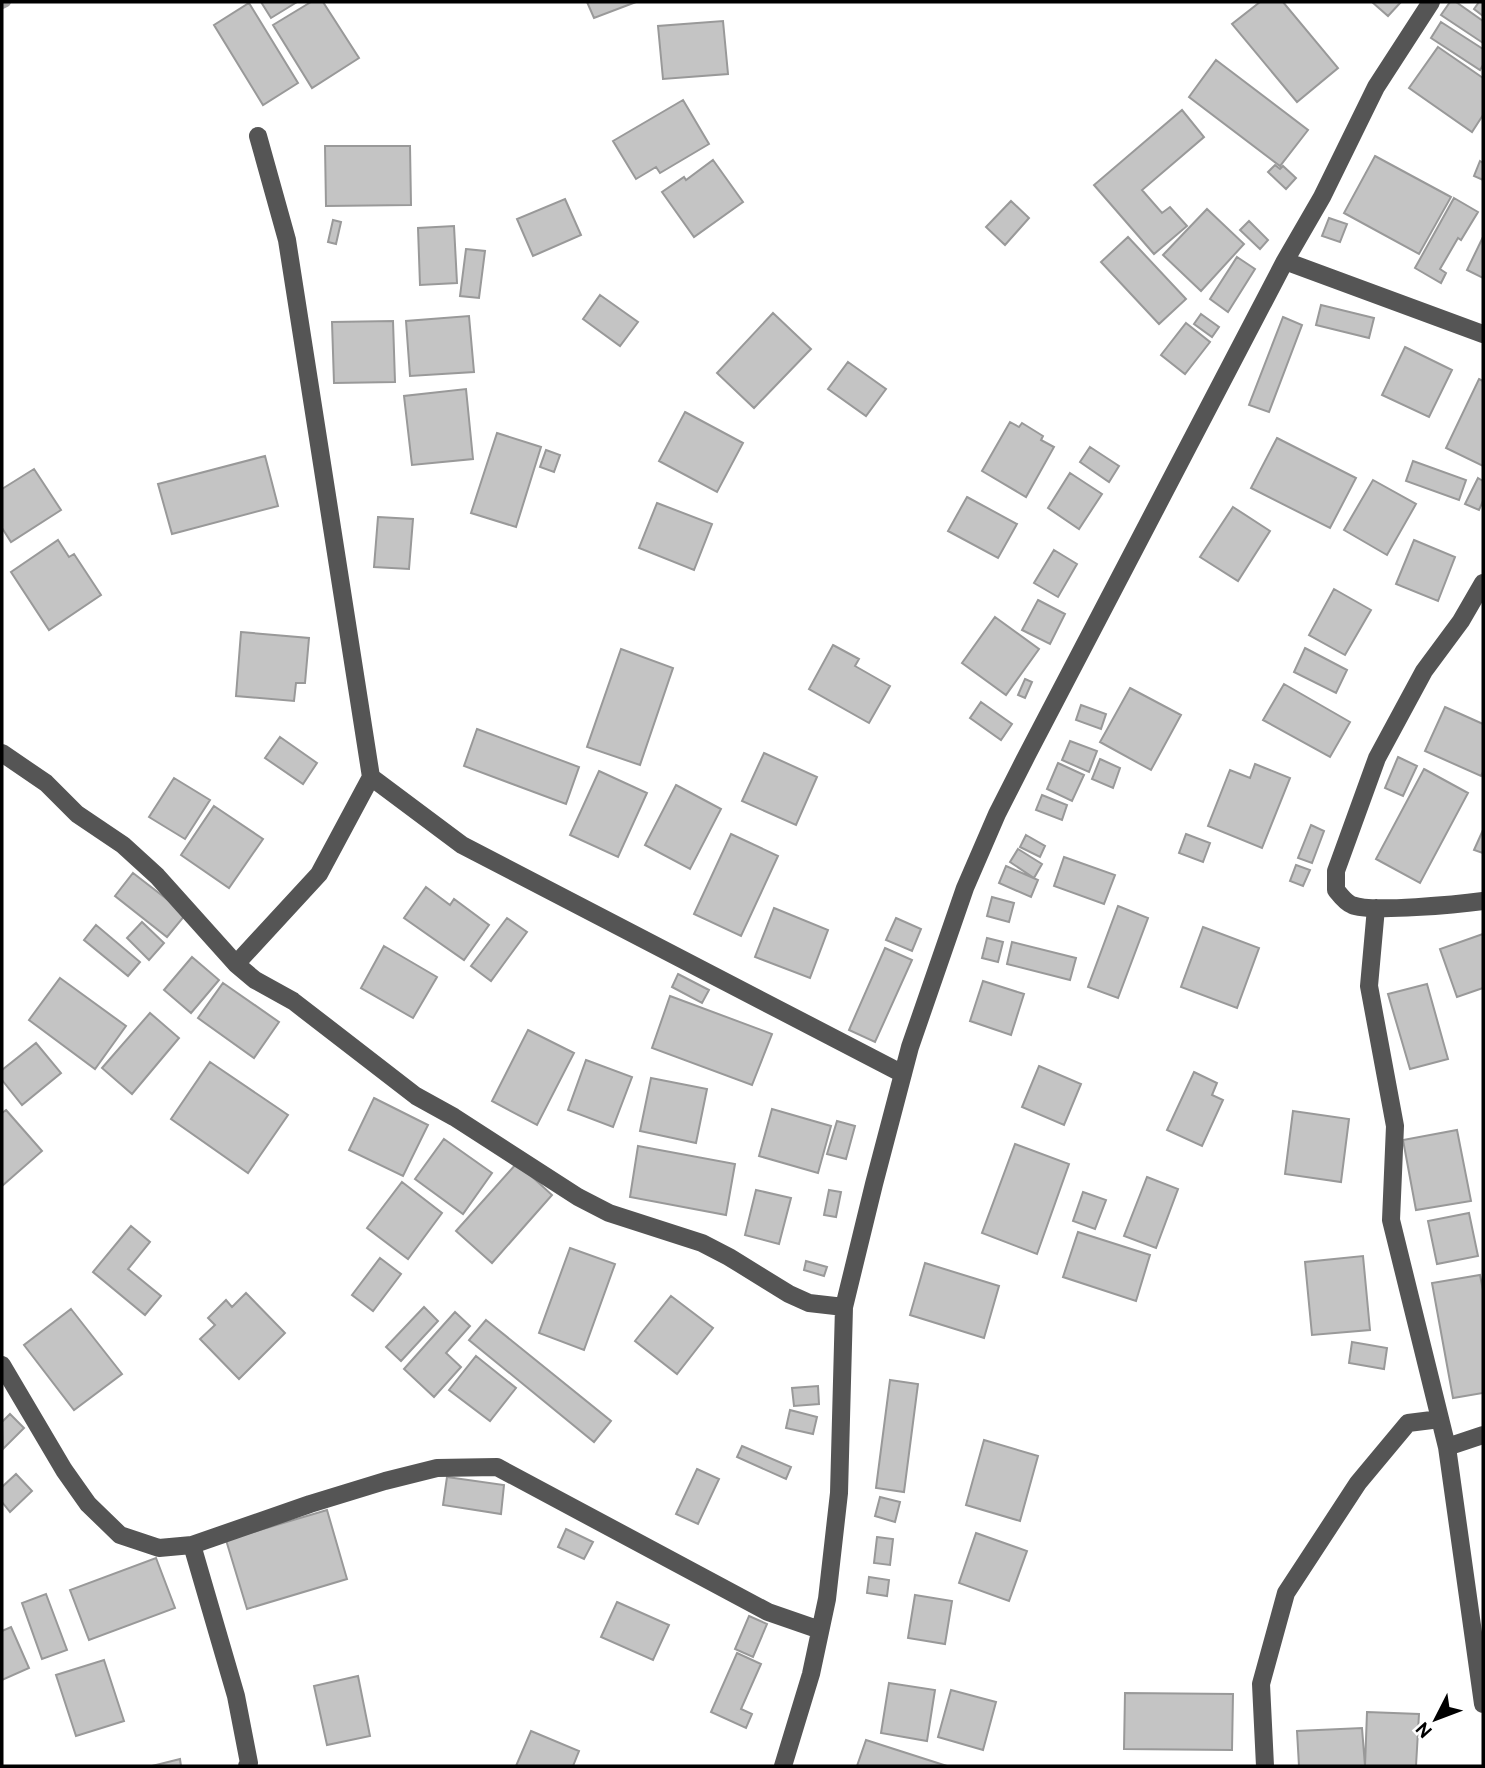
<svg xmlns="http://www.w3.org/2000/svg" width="1485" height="1768" font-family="Overpass,sans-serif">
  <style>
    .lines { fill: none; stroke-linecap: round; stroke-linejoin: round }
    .stream { stroke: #a3a3a3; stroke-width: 10 }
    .building { fill: #c4c4c4; stroke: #999; stroke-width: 2 }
    .minor { stroke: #555; stroke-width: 18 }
  </style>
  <rect width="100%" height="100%" fill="#fff"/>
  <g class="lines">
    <path class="stream" d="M2,4L6,2"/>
  </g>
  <path class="building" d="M261,2H297L271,18Z
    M311,2H323L359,58L312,88L273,25Z
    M587,2H636L594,18Z
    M1260,2H1283L1338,68L1297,102L1232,24Z
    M1372,2H1401L1388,16Z
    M1450,2H1456L1483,21V43L1441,15Z
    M1479,2H1483V16L1474,9Z
    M249,3L298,83L263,105L214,25Z
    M723,21L728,74L663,79L658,26Z
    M1441,22L1483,49V65L1480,70L1431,38Z
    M1438,47L1483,78V115L1472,132L1409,88Z
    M1216,60L1308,130L1280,166L1189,97Z
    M683,100L709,144L660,173L656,167L636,179L613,141Z
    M1182,110L1204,137L1142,190L1162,213L1170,207L1187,226L1154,254L1094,185Z
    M325,146H410L411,205L326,206Z
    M1375,156L1451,197L1419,254L1344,213Z
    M713,160L743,202L694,237L662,192L684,177L686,180Z
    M1480,161L1483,163V180L1474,176Z
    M1275,165L1280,169L1283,166L1296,178L1286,189L1268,172Z
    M1454,198L1478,212L1461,240L1458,238L1440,269L1446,273L1441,283L1415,268Z
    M565,199L581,235L533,256L517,219Z
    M1011,201L1029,218L1005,245L986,227Z
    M1207,209L1244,244L1201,291L1163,255Z
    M1329,218L1347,224L1340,242L1322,236Z
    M333,220L341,222L336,244L328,242Z
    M1249,221L1268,240L1260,249L1240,230Z
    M454,226L457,283L420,285L418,228Z
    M1128,237L1186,299L1159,324L1101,262Z
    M1483,237V278L1467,270Z
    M466,249L485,251L479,298L460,296Z
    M1237,257L1255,269L1228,312L1210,299Z
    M600,295L638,322L620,346L583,319Z
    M1321,305L1374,318L1369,338L1316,325Z
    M773,313L811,349L754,408L717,373Z
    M1201,314L1219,327L1212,337L1194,324Z
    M469,316L474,372L410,376L406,321Z
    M1283,317L1302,325L1269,412L1249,405Z
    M393,321L395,382L334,383L332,322Z
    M1186,323L1210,342L1185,374L1161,355Z
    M1405,347L1452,370L1429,417L1382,395Z
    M848,362L886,389L866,416L828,389Z
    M1479,379L1483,381V466L1446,448Z
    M466,389L473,459L412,465L404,396Z
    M685,412L743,443L717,492L659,461Z
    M1010,422L1019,427L1022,423L1043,436L1041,440L1054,447L1026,497L982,471Z
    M497,433L541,447L516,527L471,513Z
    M1277,438L1356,478L1330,528L1251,488Z
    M1090,447L1119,466L1109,482L1080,462Z
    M546,450L560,455L554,472L540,467Z
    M265,456L278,506L172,534L158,484Z
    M1413,461L1466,480L1459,500L1406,481Z
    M34,469L61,510L11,542L2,528V489Z
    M1070,473L1102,494L1079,529L1048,508Z
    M1478,478L1483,481V501L1479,510L1465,504Z
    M1373,480L1416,504L1387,555L1344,530Z
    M967,497L1017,524L998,558L948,531Z
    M657,503L712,524L694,570L639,548Z
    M1233,507L1270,531L1238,581L1200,557Z
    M378,517L413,519L409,569L374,567Z
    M58,540L69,557L74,554L101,595L49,630L11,572Z
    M1414,540L1455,557L1438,601L1396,584Z
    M1054,550L1077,564L1058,597L1034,583Z
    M1334,589L1371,610L1345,655L1309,635Z
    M1038,600L1065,614L1050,644L1022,630Z
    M995,617L1039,649L1006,695L962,663Z
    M241,632L309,638L305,683H296L294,701L236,696Z
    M833,645L859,659L855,666L890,686L869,723L809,689Z
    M1305,648L1347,670L1336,693L1294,672Z
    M621,649L673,668L640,765L587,747Z
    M1025,679L1032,682L1025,698L1018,695Z
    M1284,684L1350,722L1330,757L1263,720Z
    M1130,688L1181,715L1151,770L1100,742Z
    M981,702L1012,724L1001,740L970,718Z
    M1081,705L1106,714L1101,729L1076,720Z
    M1445,707L1483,724V772L1481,776L1425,751Z
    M477,729L579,767L566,804L464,766Z
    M280,737L317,763L303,784L265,758Z
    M1070,741L1097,751L1089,772L1062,760Z
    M764,753L817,777L796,825L742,801Z
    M1398,757L1417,766L1403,796L1385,788Z
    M1100,759L1120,768L1113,788L1092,779Z
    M1058,763L1084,775L1072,801L1047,789Z
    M1255,764L1290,778L1262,848L1208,826L1230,770L1250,778Z
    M1424,769L1468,793L1420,883L1376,859Z
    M599,771L647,793L618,857L570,835Z
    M174,778L210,800L185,839L149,817Z
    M676,785L721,809L690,869L645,845Z
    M1042,795L1067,805L1062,820L1036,810Z
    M214,806L263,839L229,888L181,855Z
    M1311,825L1324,831L1312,863L1298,858Z
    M1483,830V853L1474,850Z
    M731,834L778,856L741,936L694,914Z
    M1186,834L1210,843L1203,862L1179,853Z
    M1026,835L1045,846L1040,857L1020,847Z
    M1018,849L1042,864L1034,878L1010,862Z
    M1064,857L1115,875L1104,904L1054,886Z
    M1296,865L1310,870L1303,886L1290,881Z
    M1006,866L1038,880L1031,897L999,883Z
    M133,873L186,914L167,937L115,896Z
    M426,887L450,905L454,899L489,925L464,960L404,918Z
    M992,897L1014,903L1009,922L987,916Z
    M1118,906L1148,918L1118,998L1088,987Z
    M774,908L828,930L810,978L755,957Z
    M507,918L527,932L491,981L471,966Z
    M896,918L921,929L912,951L886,940Z
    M142,922L164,943L149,960L127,938Z
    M96,925L140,962L128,976L84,940Z
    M1203,927L1259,948L1237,1008L1181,987Z
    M1483,934V988L1457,997L1440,949Z
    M987,938L1003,942L998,962L982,958Z
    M1012,942L1076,958L1070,980L1007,964Z
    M384,946L437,977L413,1018L361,988Z
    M885,948L912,960L875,1042L849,1030Z
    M192,957L219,980L191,1013L164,990Z
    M678,974L709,990L702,1003L672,987Z
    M60,978L126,1026L95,1069L29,1020Z
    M983,981L1024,994L1011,1035L970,1021Z
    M223,983L279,1022L254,1058L198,1018Z
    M1427,984L1448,1059L1410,1069L1388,994Z
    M670,996L772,1034L752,1085L652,1048Z
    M150,1013L179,1038L132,1094L102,1068Z
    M528,1030L574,1053L537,1125L492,1101Z
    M36,1043L61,1073L22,1105L2,1080V1070Z
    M586,1060L632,1077L613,1127L568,1110Z
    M210,1062L288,1115L248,1173L171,1119Z
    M1039,1066L1081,1084L1064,1125L1022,1107Z
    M1194,1072L1217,1083L1212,1095L1223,1100L1202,1146L1167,1130Z
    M651,1078L707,1089L696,1143L640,1131Z
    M374,1098L428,1125L403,1176L349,1150Z
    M772,1109L831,1126L818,1173L759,1156Z
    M6,1110L42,1151L2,1186V1113Z
    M1293,1111L1349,1119L1341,1182L1285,1174Z
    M837,1121L855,1126L846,1159L827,1154Z
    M1457,1130L1471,1201L1416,1210L1403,1140Z
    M444,1139L492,1173L463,1214L415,1179Z
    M1015,1144L1069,1164L1037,1254L982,1233Z
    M638,1146L735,1164L726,1215L630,1197Z
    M517,1163L552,1195L492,1263L456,1231Z
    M1147,1177L1178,1189L1156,1248L1124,1236Z
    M402,1182L442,1213L408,1259L367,1228Z
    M756,1190L791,1198L779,1244L745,1235Z
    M829,1190L841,1192L836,1217L824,1215Z
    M1083,1192L1106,1200L1095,1229L1073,1221Z
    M1469,1213L1478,1256L1437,1264L1428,1221Z
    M131,1226L150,1242L128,1269L161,1296L145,1315L93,1272Z
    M1078,1232L1150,1255L1136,1301L1063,1277Z
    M570,1248L615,1264L584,1350L539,1333Z
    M1363,1256L1370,1330L1312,1335L1305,1262Z
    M380,1258L401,1274L373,1311L352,1295Z
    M806,1261L827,1267L824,1276L804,1270Z
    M925,1263L999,1286L984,1338L910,1315Z
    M1480,1275L1483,1290V1393L1453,1398L1432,1283Z
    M246,1293L285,1333L239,1379L200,1339L215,1325L208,1318L226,1300L232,1307Z
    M671,1296L713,1328L677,1374L635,1341Z
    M424,1307L438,1321L401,1361L386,1347Z
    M71,1309L122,1374L74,1410L24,1345Z
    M455,1312L470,1326L446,1353L461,1367L434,1397L404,1369Z
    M486,1320L611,1421L594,1442L469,1340Z
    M1352,1342L1387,1348L1384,1369L1349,1363Z
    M476,1356L516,1388L490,1421L449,1390Z
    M890,1380L918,1384L904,1492L876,1488Z
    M818,1386L819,1404L794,1406L792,1388Z
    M790,1410L817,1417L813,1434L786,1428Z
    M10,1414L24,1428L3,1449L2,1422Z
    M984,1440L1038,1456L1020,1521L966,1505Z
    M742,1446L791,1467L786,1479L737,1457Z
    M697,1469L719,1479L698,1524L676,1514Z
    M16,1474L32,1491L10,1512L2,1502V1487Z
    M447,1477L504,1485L501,1514L443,1505Z
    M880,1497L900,1502L895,1522L875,1516Z
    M327,1510L347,1579L247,1609L226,1540Z
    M566,1529L593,1542L584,1559L558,1547Z
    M976,1533L1027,1551L1009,1601L959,1583Z
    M877,1537L893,1539L890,1565L874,1563Z
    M156,1558L175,1608L89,1640L70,1590Z
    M869,1577L889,1580L887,1596L867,1593Z
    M46,1594L67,1650L42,1659L22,1603Z
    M915,1595L952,1601L945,1644L908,1638Z
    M617,1602L669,1625L653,1660L601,1637Z
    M749,1616L767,1624L753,1657L735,1649Z
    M11,1627L29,1668L2,1680V1631Z
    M737,1653L761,1664L741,1709L752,1714L746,1728L711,1712Z
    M104,1660L124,1721L76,1736L56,1675Z
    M358,1676L370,1736L327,1745L314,1686Z
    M889,1683L935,1690L927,1741L881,1733Z
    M951,1690L996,1702L983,1750L938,1737Z
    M1125,1693L1233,1694L1232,1750L1124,1749Z
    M1367,1712L1419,1714L1416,1766H1365Z
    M1362,1728L1365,1766H1299L1297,1731Z
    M531,1731L579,1751L573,1766H516Z
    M866,1740L947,1766H857Z
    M180,1759L181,1766H152Z"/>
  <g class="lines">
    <path class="minor" d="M1285,261L1483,334
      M1483,583L1461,621L1424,671L1377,758L1336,871V890C1340,895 1346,903 1352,905C1370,913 1461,904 1483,901
      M2,753L46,783L77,814L123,845L157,876L236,964L255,980L293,1001L416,1096L454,1117L578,1197L609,1213L702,1243L729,1257L789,1294L809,1303L844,1307
      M371,777L462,845L903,1074
      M1376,908L1369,986L1395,1126L1391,1220L1447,1447L1483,1704
      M236,964L319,874L371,777L287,240L258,136
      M2,1365L64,1470L88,1504L120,1535L159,1548L192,1545L310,1504L385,1481L437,1468L497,1467L768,1612L820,1630
      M1447,1447L1483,1435
      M192,1545L236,1696L249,1763L247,1766
      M783,1766L811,1674L827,1599L839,1493L844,1307L874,1184L910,1047L965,888L997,814L1027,755L1285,261L1322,197L1376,87L1431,2
      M1265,1766L1261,1684L1286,1593L1358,1483L1408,1423L1440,1419"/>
  </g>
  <rect width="1485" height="1768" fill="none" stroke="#000000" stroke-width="7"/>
  <g transform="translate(1436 1719) rotate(228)" stroke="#ffffff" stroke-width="5" paint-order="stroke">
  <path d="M0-5L12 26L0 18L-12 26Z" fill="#000000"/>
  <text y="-10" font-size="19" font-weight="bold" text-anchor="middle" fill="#000000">N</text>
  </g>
</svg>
